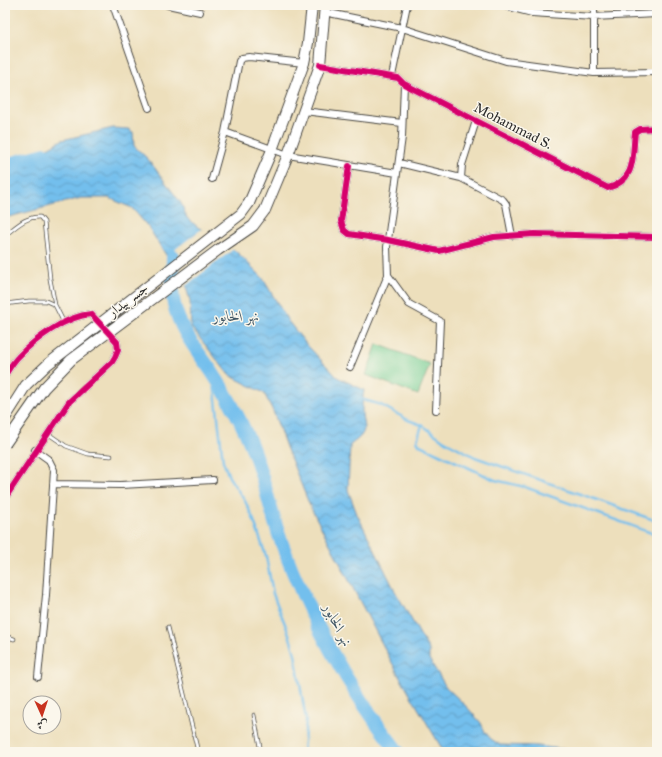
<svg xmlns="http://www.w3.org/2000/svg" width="662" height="757" font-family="'IM FELL Great Primer',Amiri,serif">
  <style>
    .pitch { fill: #76ce93; stroke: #507c5f }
    .water { fill: url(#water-waves); stroke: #4f758c }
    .pier { fill: #eddfbc }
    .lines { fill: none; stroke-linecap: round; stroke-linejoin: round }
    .stream { stroke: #73bfed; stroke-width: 2.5 }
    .river { stroke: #73bfed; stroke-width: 14 }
    .lane-casing { stroke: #484641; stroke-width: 4.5 }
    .street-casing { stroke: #484641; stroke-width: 8 }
    .primary-casing { stroke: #484641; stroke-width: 12 }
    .lane { stroke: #fff; stroke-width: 3 }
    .street { stroke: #fff; stroke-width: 6 }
    .primary { stroke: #fff; stroke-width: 10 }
    .primary-bridge-casing { stroke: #484641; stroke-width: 12; stroke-linecap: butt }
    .primary-bridge { stroke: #fff; stroke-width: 10 }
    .cycleway-casing { stroke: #fbf7ec; stroke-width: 8 }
    .cycleway { stroke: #d6006c; stroke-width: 6 }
    .labels { text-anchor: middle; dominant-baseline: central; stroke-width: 3; stroke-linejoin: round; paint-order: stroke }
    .street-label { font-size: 14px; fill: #2b2b2b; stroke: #fbf7ec }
    .water-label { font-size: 15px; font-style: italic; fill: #415765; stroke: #fbf7ec }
  </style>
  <defs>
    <pattern id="water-waves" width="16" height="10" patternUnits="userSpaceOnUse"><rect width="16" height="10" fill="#73bfed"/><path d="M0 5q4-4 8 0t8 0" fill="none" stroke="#5f9bc0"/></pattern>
  </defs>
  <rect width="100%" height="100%" fill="#fbf7ec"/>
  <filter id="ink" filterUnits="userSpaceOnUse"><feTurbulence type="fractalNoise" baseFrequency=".025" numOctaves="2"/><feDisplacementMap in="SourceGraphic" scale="8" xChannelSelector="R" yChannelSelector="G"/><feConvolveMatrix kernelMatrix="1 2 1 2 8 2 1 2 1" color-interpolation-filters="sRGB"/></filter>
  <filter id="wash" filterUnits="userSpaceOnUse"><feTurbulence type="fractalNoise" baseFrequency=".012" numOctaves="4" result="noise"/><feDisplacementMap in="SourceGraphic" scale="16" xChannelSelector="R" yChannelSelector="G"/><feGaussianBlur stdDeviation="0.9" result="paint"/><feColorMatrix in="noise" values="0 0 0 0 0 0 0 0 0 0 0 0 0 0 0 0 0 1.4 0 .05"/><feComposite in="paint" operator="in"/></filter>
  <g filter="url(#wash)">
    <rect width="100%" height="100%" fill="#eddfbc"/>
    <path class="pitch" d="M377,344L430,364L418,395L366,375Z"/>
    <path class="water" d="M113,128L128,129L133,132L134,146L148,159L181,203L187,218L199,228L220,238L240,255L262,277L288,321L307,345L337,377L364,390C363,396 362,403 362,409C362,430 371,430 350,445L348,490L357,514L395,591L429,650V659L446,687L467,707L481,723L485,732L491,739L500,745L538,746L563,749L569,752H444L399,676L310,506L286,447L273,411L264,393L229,375L191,327L190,301L185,283L164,252L149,228L132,208L109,198H81L5,218V167L9,169L62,140Z"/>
    <path class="pier" d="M203,228L221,237L235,248L184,287L165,257Z"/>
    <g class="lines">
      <path class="stream" d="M213,374L223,461L229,477L245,501L253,518L266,556L273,594L289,634L295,654L306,720L303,752
        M361,399L381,405L408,420L422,425L443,440L475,457L657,521
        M422,425L417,441L420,445L433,451L495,480L525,487L657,535"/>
      <path class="river" d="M5,165L45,154
        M173,256C173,272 170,288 174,304C180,331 197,350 212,372C226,393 238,415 248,438C263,471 269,507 281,541C308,616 349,689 398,752"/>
    </g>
  </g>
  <g filter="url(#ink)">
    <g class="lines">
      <defs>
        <path id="lane" d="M5,235C16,227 26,216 40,217L44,222L50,279L55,305L64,323
          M5,304L29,301H46L55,305
          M47,433L66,446L88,454L111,456
          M168,627L198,752
          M5,636L14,639
          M254,715L261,752"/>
        <path id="street" d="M113,5L149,108
          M168,5L200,12
          M501,5L532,13L593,17L657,14
          M594,5V73L657,72
          M324,12L402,28L506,61L594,73
          M320,65L398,78L404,84L608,188C637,179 632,157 635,132L640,129L657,128
          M392,76L407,5
          M404,84L402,137L387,247L388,275L409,304L440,321L436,410
          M304,111L402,123
          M225,132L288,155L397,173
          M399,163L461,178L462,165L476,121
          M349,166L341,221L344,230L349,234L388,240L439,251L494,237L534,234L657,237
          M461,178L503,200L506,204L512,236
          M212,179L225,132L239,61L242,58L249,57L304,63
          M350,367L388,275
          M5,375C9,369 13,362 18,357C35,339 66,316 91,314L117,342L118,350L115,357L112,362L69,402L5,498
          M35,450L49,460L54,470L46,595L38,677
          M53,484L121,485L213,480"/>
        <path id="primary" d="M249,203L272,150L304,63L308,43L312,5
          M265,210L288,155L320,65L325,5"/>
      </defs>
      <use href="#lane" class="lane-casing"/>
      <use href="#street" class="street-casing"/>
      <use href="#primary" class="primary-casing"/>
      <use href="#lane" class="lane"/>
      <use href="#street" class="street"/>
      <use href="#primary" class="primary"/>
      <defs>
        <path id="primary-bridge" d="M5,418L26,385L48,364L241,214L249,203
          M5,444L44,388L71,360L218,250L253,226L265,210"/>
      </defs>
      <use href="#primary-bridge" class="primary-bridge-casing"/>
      <use href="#primary-bridge" class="primary-bridge"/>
      <defs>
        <path id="cycleway" d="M320,65L398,78L404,84L608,188C637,179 632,157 635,132L640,129L657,128
          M349,166L341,221L344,230L349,234L388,240L439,251L494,237L534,234L657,237
          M5,375C9,369 13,362 18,357C35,339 66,316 91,314L117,342L118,350L115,357L112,362L69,402L5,498"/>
      </defs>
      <use href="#cycleway" class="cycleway-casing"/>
      <use href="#cycleway" class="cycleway"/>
    </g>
  </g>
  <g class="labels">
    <g class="street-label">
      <text transform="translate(513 126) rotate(27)">Mohammad S.</text>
      <text transform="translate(128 300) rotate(-37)">جسر بيدار</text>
    </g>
    <g class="water-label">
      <text x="236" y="316">نهر الخابور</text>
      <text transform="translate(338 625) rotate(63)">نهر الخابور</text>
    </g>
  </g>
  <rect width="662" height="757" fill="none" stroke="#fbf7ec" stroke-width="20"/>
  <g transform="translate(42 715) rotate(177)"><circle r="19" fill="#fbf7ec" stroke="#a8a59f"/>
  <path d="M0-3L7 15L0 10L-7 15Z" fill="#c8321e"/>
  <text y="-6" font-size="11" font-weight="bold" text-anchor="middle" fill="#2b2b2b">ش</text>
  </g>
</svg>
